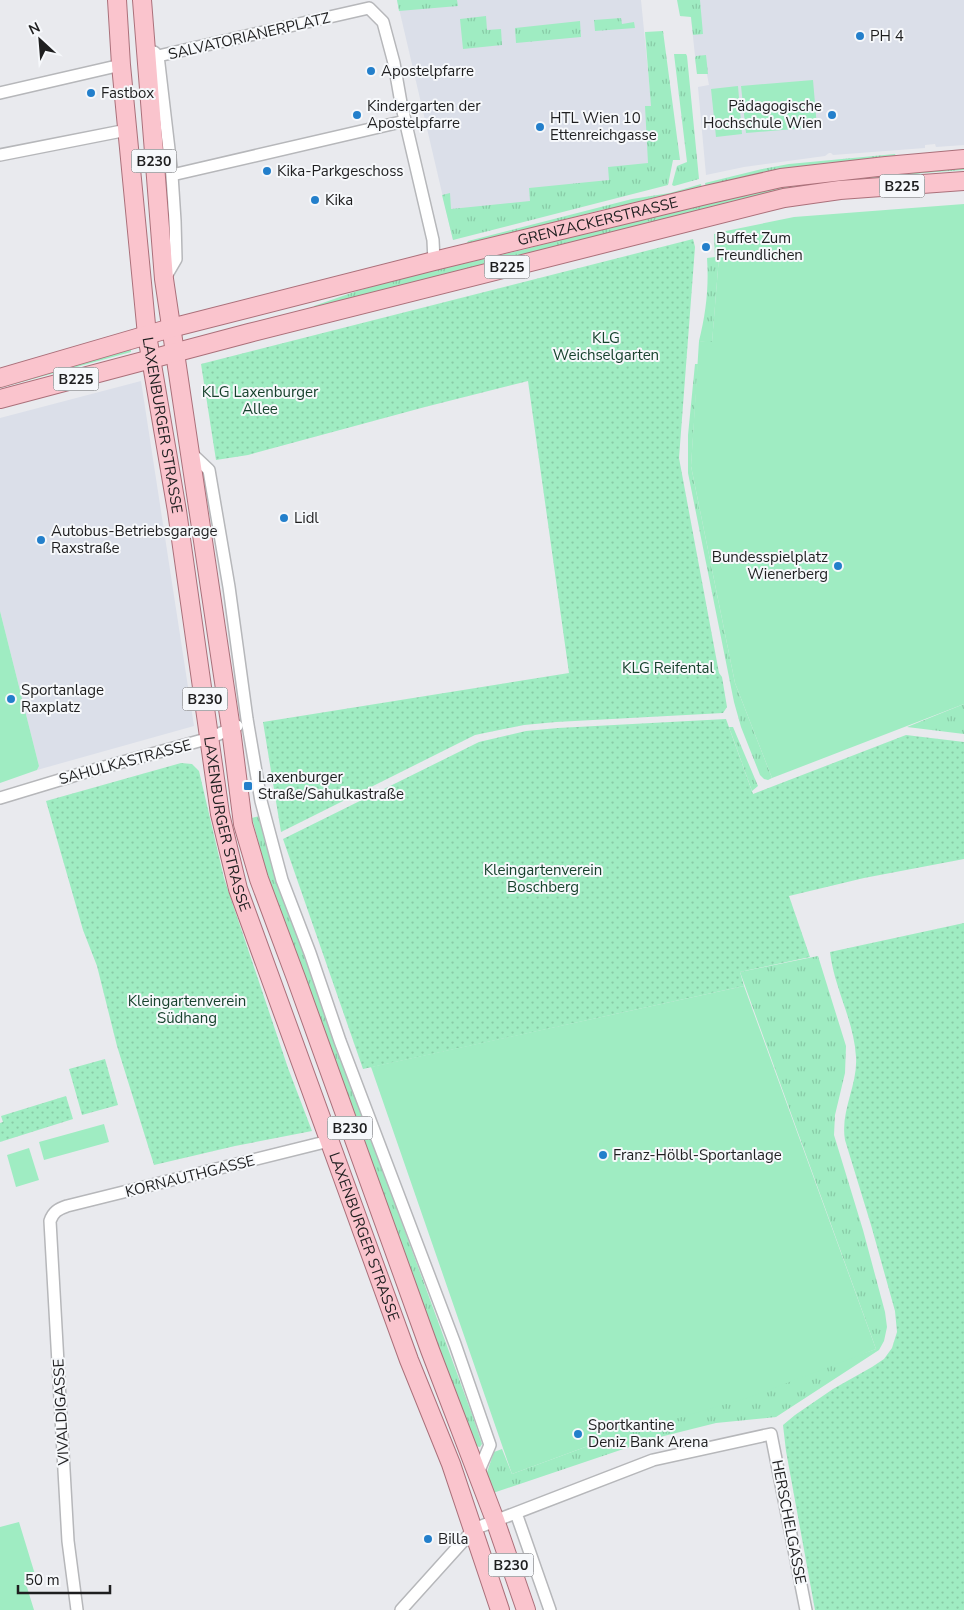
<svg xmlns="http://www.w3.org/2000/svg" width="964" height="1610" font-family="'Nunito Sans',sans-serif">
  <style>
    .built { fill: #dbdfe9 }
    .grass { fill: url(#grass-tufts) }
    .park { fill: url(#park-dots) }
    .pitch { fill: #9fecc2 }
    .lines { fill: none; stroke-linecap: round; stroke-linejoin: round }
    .street-casing { stroke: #b6b7ba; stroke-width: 14 }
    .primary-casing { stroke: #ab707a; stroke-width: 20 }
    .street { stroke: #fff; stroke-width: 11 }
    .primary { stroke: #fac4cd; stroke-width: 18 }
    .poi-dot { fill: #237fcb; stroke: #f6f8fb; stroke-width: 2 }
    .labels { text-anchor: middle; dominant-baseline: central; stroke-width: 4; stroke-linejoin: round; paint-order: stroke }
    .shield { fill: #f6f8fb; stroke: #5f5f61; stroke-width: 1 }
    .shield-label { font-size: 14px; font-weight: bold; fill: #1e1e1f }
    .street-label { font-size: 15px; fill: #1e1e1f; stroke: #f6f8fb }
    .poi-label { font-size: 15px; fill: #1e1e1f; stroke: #f6f8fb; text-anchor: start }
    .park-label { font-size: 15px; fill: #17422d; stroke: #f6f8fb }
  </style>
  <defs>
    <pattern id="grass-tufts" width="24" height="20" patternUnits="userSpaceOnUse" patternTransform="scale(1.25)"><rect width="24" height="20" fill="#9fecc2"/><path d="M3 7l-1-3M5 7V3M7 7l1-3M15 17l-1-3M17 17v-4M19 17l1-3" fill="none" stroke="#88caa6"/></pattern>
    <pattern id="park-dots" width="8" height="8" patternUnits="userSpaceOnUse" patternTransform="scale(1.25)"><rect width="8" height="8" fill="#9fecc2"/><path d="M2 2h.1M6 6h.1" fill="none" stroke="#88caa6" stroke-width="1.8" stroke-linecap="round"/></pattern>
  </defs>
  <rect width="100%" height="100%" fill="#e9eaee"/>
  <path class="built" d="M397,0H641L657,162L453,240Z
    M689,0H964V145L936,147L935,144L925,145V148L833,155L831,153H829L825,156L744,167L706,175L698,87L709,85L707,74H697Z
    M141,381L194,726L37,770L39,766L0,611V418Z"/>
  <path class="grass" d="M397,0H457L458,6L399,11Z
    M677,0H700L703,34L693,35L691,17L680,16Z
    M486,16L487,30L501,29L502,45L463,49L460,19Z
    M621,18L622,24L634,22L635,28L595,31L594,20Z
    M580,21L581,37L516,43L515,28Z
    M663,31L680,160H673L668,185L453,240L442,195L450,193L451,209L530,201L529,188L609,180L608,167L648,163L645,106H651L645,32Z
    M674,54H686L687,56L699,179L674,186L672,185L677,166L687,162Z
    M706,55L708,74H697L695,58L696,56Z
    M895,154L896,156L878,159L706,188L705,183L762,169L789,164Z
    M964,166V170L923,173L866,182L315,311L314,306L357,291L398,279L526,249L623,223L790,183Z
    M701,184L702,189L611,210L605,209L487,240L467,243L468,241L632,199L670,193Z
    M721,232L712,343L699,341C706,313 709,287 707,258L715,257L714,234Z
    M131,348V352L0,388V385Z
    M695,364H698L691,466L735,683L772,778L768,780L764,779L760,775L741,727L734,702L688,473V435Z
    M964,704V734L907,727Z
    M729,727H733L758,786L752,791Z
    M259,816L275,876L473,1417L482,1444L480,1447L475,1446L268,878L252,818Z
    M818,956L846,1046L845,1073L835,1115L834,1135L863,1230L885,1312L887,1327L884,1341L879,1350L776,1417L716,1423L656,1438L493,1493L486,1475L494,1452L502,1449L512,1474L607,1439L876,1349L740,972Z"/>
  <path class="park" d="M693,239L695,247L679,458L719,673L722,677L727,707L723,713L556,722L524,725L475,735L281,832L263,722L569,673L528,381L425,407L248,455L216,460L201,364Z
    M726,719L753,794L906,735L964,742V859L864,878L789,896L810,957L740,972L744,986L363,1069L283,839L479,742L526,731L558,728Z
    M181,763L192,764L199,771L224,878L288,1068L312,1131L235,1146L154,1165L117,1046L97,966L83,930L46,801Z
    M964,923V1610H815L786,1451L783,1425L795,1415L833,1389L872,1367L884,1359L892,1348L897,1332L895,1311L871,1225L845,1140C840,1111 858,1085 856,1057C854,1020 834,988 830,952Z
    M105,1059L118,1105L82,1115L69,1069Z
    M66,1096L73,1119L0,1142V1123L3,1122L1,1116Z"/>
  <path class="pitch" d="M813,80L817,127L746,133L741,86Z
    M738,86L742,134L716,137L711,89Z
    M964,204V704L772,778L735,683L691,466L699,341L712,342L721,232L794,217Z
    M0,611L39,766L37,770L0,783Z
    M744,986L876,1349L750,1397L607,1439L512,1474L371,1067Z
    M104,1124L109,1142L44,1160L39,1142Z
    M29,1148L39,1180L16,1187L7,1155Z
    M19,1522L37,1581L26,1584L34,1610H0V1527Z"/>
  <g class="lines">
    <defs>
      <path id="street" d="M154,52L158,56L159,64L172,175L175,221L176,259L165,278
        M158,56L369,8L383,22L394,63L401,103L433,240L434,261
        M0,93L121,65
        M0,155L127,130
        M172,175L405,121
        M190,452L209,470L229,587L247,719L261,801L282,880L310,953L340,1041L455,1344L490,1445L477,1475
        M0,798L86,772L210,738L237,726
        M516,1513L550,1610
        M77,1610L68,1541L50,1221C53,1212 58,1209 67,1206L329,1141
        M401,1610L474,1529L653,1460L771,1434L806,1610"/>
      <g id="primary">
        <path id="s1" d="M117,0L121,65L147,335L177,511L220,814L238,889L409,1360L451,1464L500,1610"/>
        <path d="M142,0L164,279L231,729L243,824L259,879L296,978L430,1350L495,1520L526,1610"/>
        <path id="s2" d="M0,378L171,328L434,261L706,195L781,178L886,166L964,159"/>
        <path d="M0,399L249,333L784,198L840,190L964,181"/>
      </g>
    </defs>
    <use href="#street" class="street-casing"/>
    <use href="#primary" class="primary-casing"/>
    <use href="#street" class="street"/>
    <use href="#primary" class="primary"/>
  </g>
  <g class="poi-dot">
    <circle cx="860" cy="36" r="5"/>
    <circle cx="371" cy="71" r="5"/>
    <circle cx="91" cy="93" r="5"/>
    <circle cx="357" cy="115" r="5"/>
    <circle cx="832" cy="115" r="5"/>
    <circle cx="540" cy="127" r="5"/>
    <circle cx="267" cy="171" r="5"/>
    <circle cx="315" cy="200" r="5"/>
    <circle cx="706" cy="247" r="5"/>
    <circle cx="284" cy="518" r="5"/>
    <circle cx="41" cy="540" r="5"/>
    <circle cx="838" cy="566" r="5"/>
    <circle cx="11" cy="699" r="5"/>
    <rect x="243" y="781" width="10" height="10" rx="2.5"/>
    <circle cx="603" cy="1155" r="5"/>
    <circle cx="578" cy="1434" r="5"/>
    <circle cx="428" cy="1539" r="5"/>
  </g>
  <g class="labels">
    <g class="shield">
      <rect x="131.5" y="149.5" width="45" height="23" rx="4"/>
      <rect x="879.5" y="174.5" width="45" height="23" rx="4"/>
      <rect x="484.5" y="255.5" width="45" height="23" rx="4"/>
      <rect x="53.5" y="367.5" width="45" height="23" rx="4"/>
      <rect x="182.5" y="687.5" width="45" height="23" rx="4"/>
      <rect x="327.5" y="1116.5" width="45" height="23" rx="4"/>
      <rect x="488.5" y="1553.5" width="45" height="23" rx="4"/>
    </g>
    <g class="shield-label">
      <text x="154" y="161">B230</text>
      <text x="902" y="186">B225</text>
      <text x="507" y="267">B225</text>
      <text x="76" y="379">B225</text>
      <text x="205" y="699">B230</text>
      <text x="350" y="1128">B230</text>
      <text x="511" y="1565">B230</text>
    </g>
    <g class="street-label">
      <text transform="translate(249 36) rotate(-13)">SALVATORIANERPLATZ</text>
      <text stroke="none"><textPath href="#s2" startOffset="618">GRENZACKERSTRASSE</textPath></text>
      <text stroke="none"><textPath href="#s1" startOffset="428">LAXENBURGER STRASSE</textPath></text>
      <text transform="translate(125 762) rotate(-15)">SAHULKASTRASSE</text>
      <text stroke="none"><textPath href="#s1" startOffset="832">LAXENBURGER STRASSE</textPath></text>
      <text transform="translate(190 1176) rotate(-14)">KORNAUTHGASSE</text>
      <text stroke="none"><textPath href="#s1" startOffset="1268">LAXENBURGER STRASSE</textPath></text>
      <text transform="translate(61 1412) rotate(-93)">VIVALDIGASSE</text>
      <text transform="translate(789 1522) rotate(79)">HERSCHELGASSE</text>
    </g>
    <g class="poi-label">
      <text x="870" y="36">PH 4</text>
      <text x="381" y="71">Apostelpfarre</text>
      <text x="101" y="93">Fastbox</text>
      <text x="367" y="106">Kindergarten der<tspan x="367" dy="17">Apostelpfarre</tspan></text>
      <text x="822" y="106" text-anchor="end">Pädagogische<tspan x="822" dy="17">Hochschule Wien</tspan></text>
      <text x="550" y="118">HTL Wien 10<tspan x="550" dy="17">Ettenreichgasse</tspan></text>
      <text x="277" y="171">Kika-Parkgeschoss</text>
      <text x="325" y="200">Kika</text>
      <text x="716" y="238">Buffet Zum<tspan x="716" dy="17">Freundlichen</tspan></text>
      <text x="294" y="518">Lidl</text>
      <text x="51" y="531">Autobus-Betriebsgarage<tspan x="51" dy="17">Raxstraße</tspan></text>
      <text x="828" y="557" text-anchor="end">Bundesspielplatz<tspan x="828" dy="17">Wienerberg</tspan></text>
      <text x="21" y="690">Sportanlage<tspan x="21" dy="17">Raxplatz</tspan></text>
      <text x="258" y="777">Laxenburger<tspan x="258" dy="17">Straße/Sahulkastraße</tspan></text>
      <text x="613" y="1155">Franz-Hölbl-Sportanlage</text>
      <text x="588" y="1425">Sportkantine<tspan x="588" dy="17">Deniz Bank Arena</tspan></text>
      <text x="438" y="1539">Billa</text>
    </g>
    <g class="park-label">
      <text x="606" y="338">KLG<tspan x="606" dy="17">Weichselgarten</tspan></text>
      <text x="260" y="392">KLG Laxenburger<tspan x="260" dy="17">Allee</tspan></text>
      <text x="668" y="668">KLG Reifental</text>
      <text x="543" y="870">Kleingartenverein<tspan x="543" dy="17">Boschberg</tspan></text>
      <text x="187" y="1001">Kleingartenverein<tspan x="187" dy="17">Südhang</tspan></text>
    </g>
  </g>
  <g transform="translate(40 40) rotate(334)" stroke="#f6f8fb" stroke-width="4" paint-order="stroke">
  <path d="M0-4L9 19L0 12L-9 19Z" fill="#1e1e1f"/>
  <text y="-8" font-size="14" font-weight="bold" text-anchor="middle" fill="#1e1e1f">N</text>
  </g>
  <path d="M18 1585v8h92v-8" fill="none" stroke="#1e1e1f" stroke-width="2.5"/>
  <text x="25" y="1585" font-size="15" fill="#1e1e1f" stroke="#f6f8fb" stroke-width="4" paint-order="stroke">50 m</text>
</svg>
